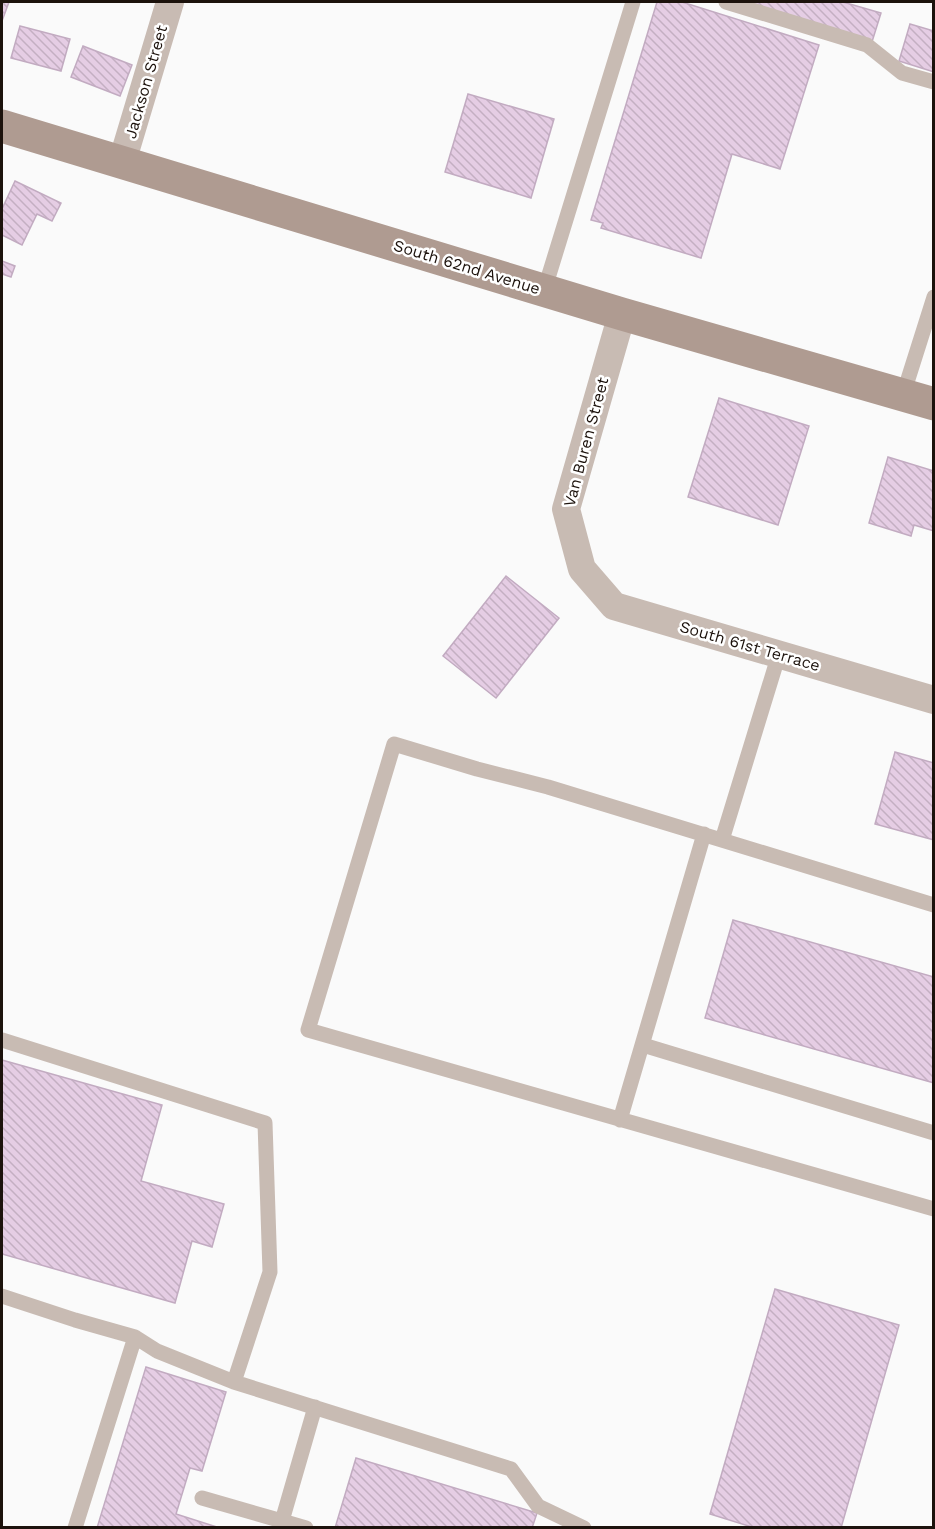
<svg xmlns="http://www.w3.org/2000/svg" width="935" height="1529" font-family="'Work Sans',sans-serif">
  <style>
    .building { fill: url(#building-back-hatch); stroke: #c2abc1; stroke-width: 1.5 }
    .lines { fill: none; stroke-linecap: round; stroke-linejoin: round }
    .lane { stroke: #c8bbb3; stroke-width: 15 }
    .street { stroke: #c8bbb3; stroke-width: 28 }
    .secondary { stroke: #af9b91; stroke-width: 33 }
    .labels { text-anchor: middle; dominant-baseline: central; stroke-width: 5; stroke-linejoin: round; paint-order: stroke }
    .street-label { font-size: 16px; fill: #1c120c; stroke: #fff }
  </style>
  <defs>
    <pattern id="building-back-hatch" width="6" height="6" patternUnits="userSpaceOnUse" patternTransform="scale(1.5)"><rect width="6" height="6" fill="#e5cde4"/><path d="M-1 5l2 2M0 0l6 6M5-1l2 2" fill="none" stroke="#c4afc2"/></pattern>
  </defs>
  <rect width="100%" height="100%" fill="#fafafa"/>
  <path class="building" d="M2,2H9L2,21Z
    M657,2H682L819,45L780,169L732,154L701,258L601,228L603,223L591,220Z
    M747,2H843L881,13L871,45Z
    M910,24L934,31V72L899,61Z
    M20,26L70,39L61,71L11,58Z
    M83,46L132,65L120,96L71,77Z
    M468,94L554,119L531,198L445,172Z
    M15,181L61,203L52,221L37,214L22,245L2,235V209Z
    M2,261L15,266L11,277L2,274Z
    M719,398L809,426L778,525L688,497Z
    M888,457L934,471V531L914,525L911,536L869,523Z
    M506,576L559,618L496,698L443,656Z
    M895,752L934,763V840L875,824Z
    M733,920L934,977V1083L705,1018Z
    M2,1060L162,1105L141,1181L224,1204L212,1247L192,1241L175,1303L2,1254Z
    M775,1289L899,1325L841,1528H755L710,1514Z
    M146,1367L226,1392L202,1471L190,1468L176,1514L220,1528H97Z
    M356,1458L537,1513L532,1528H335Z"/>
  <g class="lines">
    <path class="lane" d="M726,2L867,45L902,73L934,82
      M544,291L633,2
      M903,395L934,297
      M722,840L779,654
      M934,905L548,787L477,769L394,744L308,1030L934,1209
      M2,1040L265,1123L270,1272L234,1382
      M643,1045L934,1133
      M620,1120L704,834
      M2,1296L75,1320L135,1337L75,1528
      M135,1337L157,1351L234,1382L511,1469L538,1506L584,1528
      M202,1498L282,1521L315,1407
      M282,1521L306,1528"/>
    <path class="street" d="M122,162L170,2
      M622,314L566,509L582,569L614,606L934,700"/>
    <path class="secondary" d="M2,126L622,314L934,404"/>
  </g>
  <g class="labels">
    <g class="street-label">
      <text transform="translate(146 82) rotate(-74)">Jackson Street</text>
      <text transform="translate(467 267) rotate(17)">South 62nd Avenue</text>
      <text transform="translate(586 442) rotate(-75)">Van Buren Street</text>
      <text transform="translate(750 646) rotate(16)">South 61st Terrace</text>
    </g>
  </g>
  <rect width="935" height="1529" fill="none" stroke="#1c120c" stroke-width="6"/>
</svg>
